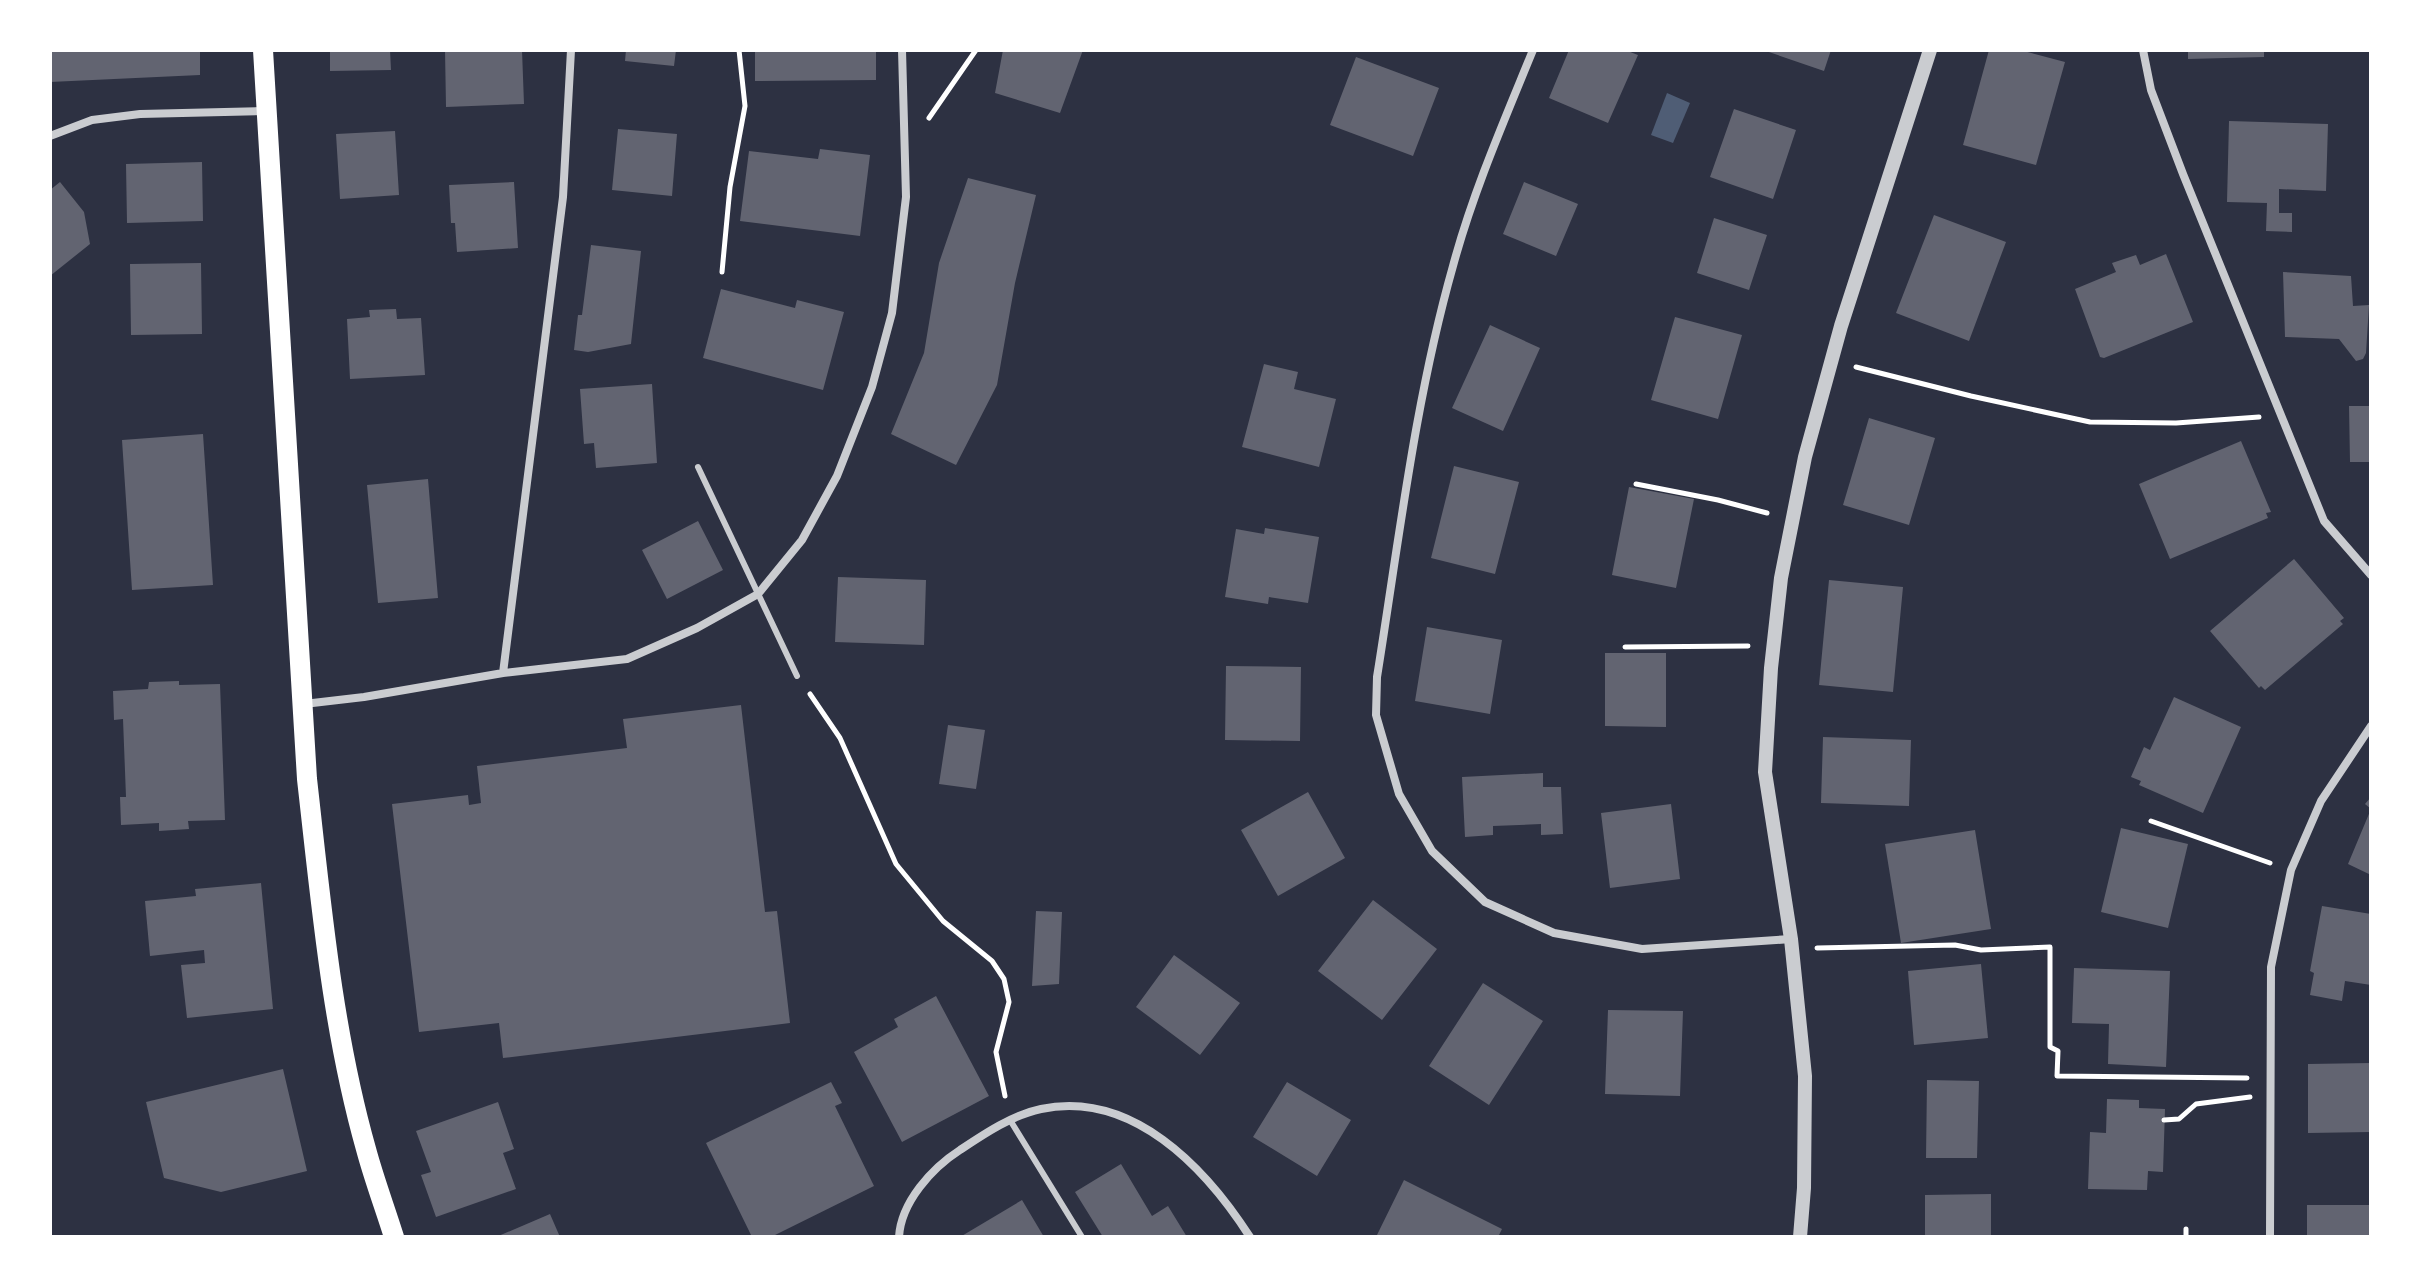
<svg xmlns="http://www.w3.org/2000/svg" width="2421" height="1287" font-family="Montserrat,sans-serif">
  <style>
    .water { fill: #4f5d75 }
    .building { fill: #626471 }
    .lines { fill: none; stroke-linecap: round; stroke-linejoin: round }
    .path { stroke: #fff; stroke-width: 5 }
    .service { stroke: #caccd0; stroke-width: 6 }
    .minor { stroke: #caccd0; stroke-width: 8 }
    .tertiary { stroke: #caccd0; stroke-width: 14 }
    .primary { stroke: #fff; stroke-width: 20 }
  </style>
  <rect width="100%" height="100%" fill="#2d3142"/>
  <path class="water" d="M1667,93L1690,103L1673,143L1651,135Z"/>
  <path class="building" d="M50,50H200V75L50,82Z
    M330,50H390L391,70L330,71Z
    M445,50H522L524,104L446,107Z
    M626,50H676L674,66L625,61Z
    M755,50H876V80L755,81Z
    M1003,50H1083L1060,113L995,93Z
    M1569,50H1625L1638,55L1608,123L1549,98Z
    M1763,50H1831L1824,71Z
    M1989,50H2020L2065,62L2036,165L1963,145Z
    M2188,50H2264V57L2188,59Z
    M1356,57L1439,88L1413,156L1330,125Z
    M1734,109L1796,130L1773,199L1710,177Z
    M2229,121L2328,124L2326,191L2279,189V213H2292V232L2266,231L2267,203L2227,202Z
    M618,129L677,134L672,196L612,190Z
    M395,131L399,195L340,199L336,134Z
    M820,149L870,155L860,236L740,221L749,151L818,159Z
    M202,162L203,221L127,223L126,164Z
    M968,178L1036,195L1015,283L997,385L956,465L891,434L924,353L939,263Z
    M60,182L84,212L90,244L50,276V190Z
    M514,182L518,248L457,252L455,223H451L449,185Z
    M1524,182L1578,204L1556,256L1503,234Z
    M1934,215L2006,242L1969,341L1896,313Z
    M1714,218L1767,235L1749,290L1697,273Z
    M591,245L641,251L631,344L588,352L574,350L578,315H582Z
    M2166,254L2193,322L2104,358L2100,357L2075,289L2116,272L2112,263L2136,255L2140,265Z
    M201,263L202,334L131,335L130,264Z
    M2283,272L2351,276L2353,306L2369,305L2366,353L2363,359L2356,361L2339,339L2285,337Z
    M721,289L795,308L797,300L844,312L823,390L703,358Z
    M396,309L397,319L421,318L425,375L350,379L347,319L370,317L369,310Z
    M1675,317L1742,335L1718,419L1651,400Z
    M1490,325L1540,348L1503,431L1452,408Z
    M1264,364L1298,372L1294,389L1336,399L1319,467L1242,447Z
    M652,384L657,463L596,468L594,443L584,444L580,389Z
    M2349,406H2371V462H2350Z
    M1869,418L1935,438L1909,525L1843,505Z
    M203,434L213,585L132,590L122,440Z
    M2241,441L2271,512L2266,513L2268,518L2170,559L2139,484Z
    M1454,466L1519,482L1495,574L1431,558Z
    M428,479L438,598L378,603L367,485Z
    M1629,487L1694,499L1676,588L1612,575Z
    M698,521L723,570L667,599L642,550Z
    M1265,528L1319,537L1308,603L1269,597L1268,604L1225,597L1236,529L1264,534Z
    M2294,559L2344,618L2340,621L2343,624L2265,690L2261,686L2259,688L2210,631Z
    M838,577L926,580L924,645L835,642Z
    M1829,580L1903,587L1893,692L1819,685Z
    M1427,627L1502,640L1490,714L1415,701Z
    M1605,653H1666V727L1605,726Z
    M1226,666L1301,667L1300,741L1225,740Z
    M179,681V685L220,684L225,820L188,821L189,829L159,831V823L121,825L120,797H126L123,719L114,720L113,691L148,689L149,682Z
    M2174,697L2241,727L2203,813L2139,785L2141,781L2131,777L2144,747L2150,750Z
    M741,705L765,912L777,911L790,1023L503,1058L499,1023L419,1032L392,804L468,795L469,805L481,803L477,766L627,748L623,719Z
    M948,725L985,730L976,789L939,784Z
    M1823,737L1911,740L1909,806L1821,803Z
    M1543,773V787H1561L1563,834L1541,835V824L1493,826V835L1465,837L1462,777Z
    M1308,792L1345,858L1278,896L1241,830Z
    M2371,797V875L2348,864L2371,809L2365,804Z
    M1671,804L1680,879L1610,888L1601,813Z
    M2121,828L2188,844L2168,928L2101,912Z
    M1975,830L1991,929L1901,943L1885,844Z
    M261,883L273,1009L187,1018L181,965L205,963L204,950L150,956L145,901L196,896L195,889Z
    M1373,900L1437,949L1382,1020L1318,971Z
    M2322,906L2371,914V985L2345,981L2342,1001L2310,995L2314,973L2310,971Z
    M1036,911L1062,912L1059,984L1032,986Z
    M1174,955L1240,1003L1200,1055L1136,1007Z
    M1981,964L1988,1038L1914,1045L1908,971Z
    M2074,968L2170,971L2166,1067L2108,1064L2109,1024L2072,1023Z
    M1483,983L1543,1021L1489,1105L1429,1066Z
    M936,996L989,1096L902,1142L854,1052L898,1027L894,1019Z
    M1608,1010L1683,1011L1680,1096L1605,1094Z
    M2371,1063V1132L2308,1133V1064Z
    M283,1069L307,1171L221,1192L164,1178L146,1102Z
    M1927,1080L1979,1081L1977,1158H1926Z
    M831,1082L842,1103L835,1106L874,1186L771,1237H752L706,1143Z
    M1287,1082L1351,1120L1317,1176L1253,1137Z
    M2107,1099L2139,1100V1108L2165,1109L2163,1172L2148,1171L2147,1190L2088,1189L2090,1132L2106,1133Z
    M498,1102L514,1149L503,1153L516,1189L436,1217L421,1175L431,1172L416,1131Z
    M1121,1164L1152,1216L1168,1206L1187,1237H1103L1075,1192Z
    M1404,1180L1502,1229L1498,1237H1376Z
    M1991,1194V1237H1925V1195Z
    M1022,1200L1044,1237H960Z
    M2307,1205H2371V1237H2307Z
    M550,1214L560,1237H496Z"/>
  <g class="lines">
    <path class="path" d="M929,118L976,50
      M722,272L730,187L745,106L739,50
      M1856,367L1971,396L2090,422L2176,423L2259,417
      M1636,484L1718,500L1767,513
      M1625,647L1748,646
      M810,694L840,738L896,864L943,921L992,961L1004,979L1009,1002L996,1052L1005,1096
      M2151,821L2270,863
      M1817,948L1955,945L1981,950L2050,947V1047L2058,1051L2057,1076L2247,1078
      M2164,1120L2179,1119L2196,1104L2250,1097
      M2186,1237V1229"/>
    <path class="service" d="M698,467L797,676
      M1010,1120L1082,1237"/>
    <path class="minor" d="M1533,50C1504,121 1473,192 1453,266C1415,400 1399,540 1377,677L1376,715L1399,794L1432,851L1485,902L1554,933L1642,949L1791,939
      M2143,50L2151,90L2183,174L2324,521L2371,575
      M50,136L92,120L140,114L266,111
      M503,673L563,197L571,50
      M304,704L364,697L503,673L627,659L697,628L758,594L802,540L837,476L872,387L892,313L906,197L902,50
      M899,1237C901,1202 932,1168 960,1150C984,1134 1012,1115 1041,1109C1132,1090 1205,1167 1250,1237
      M2270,1237L2271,967L2291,870L2321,801L2371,726"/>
    <path class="tertiary" d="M1800,1237L1804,1188L1805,1076L1791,939L1765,772L1771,668L1781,578L1805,457L1841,326L1930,50"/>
    <path class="primary" d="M263,50L307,779C321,902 332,1029 366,1149C374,1179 385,1208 394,1237"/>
  </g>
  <rect width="2421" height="1287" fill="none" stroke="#ffffff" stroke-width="104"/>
</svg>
